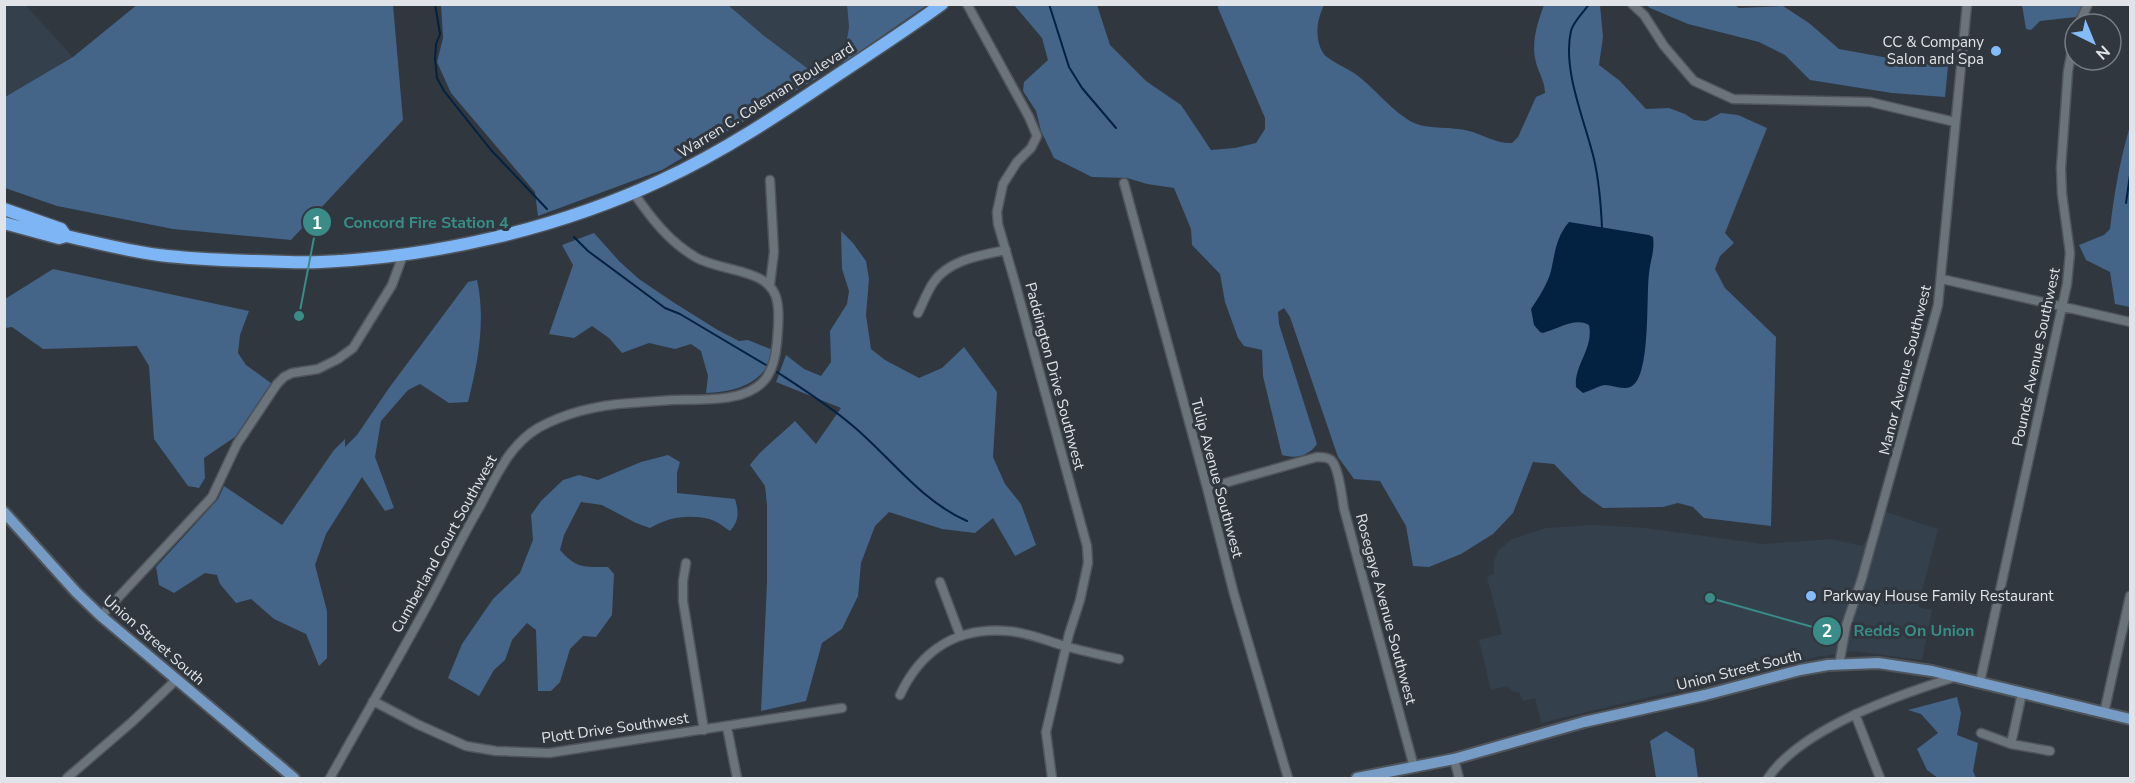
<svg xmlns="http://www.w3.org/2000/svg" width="2135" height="783" font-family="'Nunito Sans',sans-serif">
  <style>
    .built { fill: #35404d }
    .forest { fill: #446488 }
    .water { fill: #032140 }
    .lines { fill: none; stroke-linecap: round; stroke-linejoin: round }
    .stream { stroke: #032140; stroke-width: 2 }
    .minor-casing { stroke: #50555c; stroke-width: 11 }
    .major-casing { stroke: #50555c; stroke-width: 14 }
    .highway-casing { stroke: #50555c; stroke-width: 15 }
    .minor { stroke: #6b737b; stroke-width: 8 }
    .major { stroke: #769bc4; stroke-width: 10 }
    .highway { stroke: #7db5f5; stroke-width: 12 }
    .poi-dot { fill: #84bcfb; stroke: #30373f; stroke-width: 2 }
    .labels { text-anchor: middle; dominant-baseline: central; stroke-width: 6; stroke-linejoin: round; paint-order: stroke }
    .poi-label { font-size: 15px; fill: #e0e4e9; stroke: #30373f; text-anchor: end }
    .street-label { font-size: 15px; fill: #e0e4e9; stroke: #30373f }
    .leader { fill: none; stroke: #398c87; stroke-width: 2 }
    .callout-dot { fill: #398c87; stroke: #30373f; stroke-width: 2 }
    .mark-label { font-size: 18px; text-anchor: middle; font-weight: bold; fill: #fff }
    .callout-label { font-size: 16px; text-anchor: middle; font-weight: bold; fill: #398c87; stroke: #30373f; stroke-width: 6; stroke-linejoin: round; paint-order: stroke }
  </style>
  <rect width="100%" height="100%" fill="#30373f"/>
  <path class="built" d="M4,5H25L73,57L5,97Z
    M728,5H847L849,27L843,63L819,77L763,35Z
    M1877,509L1938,529L1918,607L1932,610L1922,660L1853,651L1817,657L1541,723L1535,698L1523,701L1519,692H1514L1507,686L1491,690L1479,640L1502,634L1487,577L1494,574V561L1498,551L1512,539L1546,528L1595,525L1645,528L1763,544L1831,539L1862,546L1867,539Z"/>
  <path class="forest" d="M138,4L393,5L403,120L291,240L173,229L57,206L5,188V97L73,57Z
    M1733,4L1739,8L1783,6L1809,23L1839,49L1894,59L1949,56L1945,97L1892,93L1810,80L1785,55L1759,42L1688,24L1650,8L1646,5Z
    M728,5L763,35L819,77L662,170L538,216L535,192L451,93L437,62L443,38L441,5Z
    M847,5V4L927,5L843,63L849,27Z
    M1014,5H1097L1110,45L1146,81L1181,105L1211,150L1235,148L1256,143L1265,129V118L1218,8V5H1324C1317,20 1314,38 1323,53C1327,59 1346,68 1354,73C1374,87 1393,113 1414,123C1431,130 1451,126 1469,131C1484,135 1497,144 1512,143L1518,137L1536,97L1545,93C1545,83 1540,75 1537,66C1530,45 1537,24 1544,5H1600L1603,37L1599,65L1620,81L1646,109L1669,108L1685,114L1694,120L1706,121L1721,113L1738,115L1767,128L1725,233L1734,243L1720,256L1715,269L1725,288L1776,337L1771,526L1704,518L1693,507L1678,503L1663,507L1603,508L1582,493L1554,464L1533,462L1513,513L1493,534L1461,554L1429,567L1413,566L1406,526L1380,481L1354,479L1338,457L1290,317L1284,308L1278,312L1279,324L1317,444C1309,456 1296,459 1282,455L1263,376L1262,350L1244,346L1238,338L1225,302L1220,274L1192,245L1191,229L1174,188L1147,184L1127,178L1092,177L1054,158L1041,131L1036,111L1023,91L1024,82L1048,60L1042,38Z
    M2022,5V4L2083,5L2076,17L2040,21L2031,30L2026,29Z
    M2130,126V307L2115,304L2110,272L2086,260L2079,245L2104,235L2110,229C2114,194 2120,160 2130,126Z
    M841,231L853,243L866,261L869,279L866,315L871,349L885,360L919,378L942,368L964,347L997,392L993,457L1005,484L1021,504L1036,545L1015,556L993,518L975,533L942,529L889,512L875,526L861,563L858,596L842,629L822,643L806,701L761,711L767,583V505L765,486L750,465C762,448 781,435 795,421L816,444L841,408L776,382L786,355L804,369L821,376L831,362L830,331L847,304L849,291L842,269Z
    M594,233L620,262L639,279L673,302L716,329L739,341L748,340L773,350C767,383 736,392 706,393L708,376L701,351L691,344L675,349L649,343L622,353L609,338L592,326L574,338L549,334L573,265L562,245Z
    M53,269L249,311L240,335L238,353L246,365L271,383L235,437L204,458L205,478L199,488L188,486L154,439L149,366L137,346L43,349L12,327L5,328V299Z
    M477,280C486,320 478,363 468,402L449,403L420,384L408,390L381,421L375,457L394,508L385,511L362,477L326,534L315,565L327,611V658L319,666L306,634L274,619L251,599L236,603L220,584L217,575L205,573L174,593L159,585L156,567L218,499L224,486L282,525L334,450L345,439V447L357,435L389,388L468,282Z
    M668,455L680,462L677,473V493L735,499C739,512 739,521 730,531C724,527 717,521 709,519C689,514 668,517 650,528L636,523L602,505L581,502L564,535L560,550C577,569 584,567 608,567L614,574L612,615L596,637L583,636L570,649L560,682L551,691H538L536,630L527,623L512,640L505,660L494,670L479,696L448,678L462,644L493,599L520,573L533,540L531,515L541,501L563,480L579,475L598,480L641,462Z
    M1957,697L1961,713L1957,735L1978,743L1973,771L1976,778H1938L1927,770L1917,749L1938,733L1921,714L1908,710Z
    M1666,731L1694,749L1698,778H1656L1650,741Z"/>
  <path class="water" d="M1569,222L1649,235L1653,237C1655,251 1650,261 1649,274C1646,295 1651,375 1632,386C1624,391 1613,385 1605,385C1597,386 1591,391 1583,393L1576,387C1574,365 1594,348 1589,325C1575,317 1558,329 1543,333L1540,332L1534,325L1531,309C1539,297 1547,285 1551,271C1555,253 1556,237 1569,222Z"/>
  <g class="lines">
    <path class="stream" d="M435,4L440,34L436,44L435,59L437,78L444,91L491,150L547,209
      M1049,4L1069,67L1082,88L1116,128
      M1589,4C1584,12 1573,22 1571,31C1562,70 1585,121 1594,159C1599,181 1601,205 1602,228
      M2126,203L2130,175
      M574,237L588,251L665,308L680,314L766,365
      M777,372C803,389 830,406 853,426C891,458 921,501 967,521"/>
    <defs>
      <path id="minor" d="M967,4L1029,117L1037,136L1031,148L1017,162L1003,184L997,212L998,224L1016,286L1087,546L1088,563L1080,600L1069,634L1046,732L1052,778
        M1632,4L1644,15L1664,46L1694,81L1733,99L1870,102L1955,122
        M2079,24L2088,4
        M1124,183L1207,488L1234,594L1288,778
        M1942,279L2130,322
        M770,284L774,252L770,180
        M918,313C923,303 927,292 933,283C948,260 981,255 1006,250
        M1207,488L1317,457C1321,457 1327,457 1331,460C1339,467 1342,498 1344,509L1414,767
        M686,563L683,581V601L704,730
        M940,582L960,635
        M101,616L212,497L237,444L277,384L284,377L292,373L318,369L338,359L353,348L392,285L403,255
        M1839,665L1846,626L1862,578L1938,305L1967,4
        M1980,682L2067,284L2070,253L2062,194L2061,168L2068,71L2075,34
        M900,695C921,650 957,627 1007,631C1027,632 1047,641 1065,646C1083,651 1101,655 1119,659
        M373,701L419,725L466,746L496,751L549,753L842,708
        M2104,713L2130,596
        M1855,714L1880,778
        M727,727L737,778
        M1981,733L2011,744L2050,751
        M2011,744L2022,693
        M1454,759L1459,778
        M67,778L132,722L176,680
        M330,778C365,715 402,653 436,589C450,562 463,535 479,508C495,479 508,446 538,428C567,412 598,405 631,403C644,402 658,401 672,400C700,399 748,404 767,377C774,366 776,354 777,342C778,328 780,314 777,301C771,268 722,272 697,258C669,242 651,218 633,192
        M1768,778C1802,728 1898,695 1955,677"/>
      <path id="major" d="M4,512L76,592L101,616L294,778
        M1357,778L1454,759L1584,722L1705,695L1800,670L1828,665L1878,663L1932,671L2130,719"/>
      <path id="highway" d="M4,209L61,229L66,236
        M4,223L59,238L66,236C97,243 128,251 159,255C190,259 222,260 253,261C275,261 298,263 320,262C435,257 557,229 662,180C723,152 781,113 836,76C872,52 908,29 942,4"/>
    </defs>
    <use href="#minor" class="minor-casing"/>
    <use href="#major" class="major-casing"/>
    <use href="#highway" class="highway-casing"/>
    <use href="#minor" class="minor"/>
    <use href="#major" class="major"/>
    <use href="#highway" class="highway"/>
  </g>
  <g class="poi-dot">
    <circle cx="1996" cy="51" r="6"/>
    <circle cx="1811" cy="596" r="6"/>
  </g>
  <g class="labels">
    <g class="poi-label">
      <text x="1984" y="42">CC &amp; Company<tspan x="1984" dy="17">Salon and Spa</tspan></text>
      <text x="1823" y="596" text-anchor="start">Parkway House Family Restaurant</text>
    </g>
    <g class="street-label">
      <text transform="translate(766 100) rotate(-32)">Warren C. Coleman Boulevard</text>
      <text transform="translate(2036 357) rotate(-78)">Pounds Avenue Southwest</text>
      <text transform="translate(1905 370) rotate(-76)">Manor Avenue Southwest</text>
      <text transform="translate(1055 376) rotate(75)">Paddington Drive Southwest</text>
      <text transform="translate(1217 478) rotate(75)">Tulip Avenue Southwest</text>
      <text transform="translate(444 544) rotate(-61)">Cumberland Court Southwest</text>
      <text transform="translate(1386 609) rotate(75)">Rosegaye Avenue Southwest</text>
      <text transform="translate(154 640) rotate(41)">Union Street South</text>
      <text transform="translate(1739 670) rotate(-14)">Union Street South</text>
      <text transform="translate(615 728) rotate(-8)">Plott Drive Southwest</text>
    </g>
  </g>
  <path class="leader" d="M299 316L317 222M1710 598L1827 631"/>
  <g class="callout-dot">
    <circle cx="299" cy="316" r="6"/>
    <circle cx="1710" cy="598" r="6"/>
    <circle cx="317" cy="222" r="15"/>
    <circle cx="1827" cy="631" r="15"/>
  </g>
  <g class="mark-label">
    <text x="317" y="229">1</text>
    <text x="1827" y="637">2</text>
  </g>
  <g class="callout-label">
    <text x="426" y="228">Concord Fire Station 4</text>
    <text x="1914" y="636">Redds On Union</text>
  </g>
  <rect width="2135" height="783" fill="none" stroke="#e0e4e9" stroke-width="12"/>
  <g transform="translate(2093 42) rotate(137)"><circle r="28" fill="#30373f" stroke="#767c83" stroke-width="1.5"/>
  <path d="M0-4.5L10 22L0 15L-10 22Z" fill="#84bcfb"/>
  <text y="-9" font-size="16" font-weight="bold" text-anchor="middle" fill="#e0e4e9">N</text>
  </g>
</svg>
